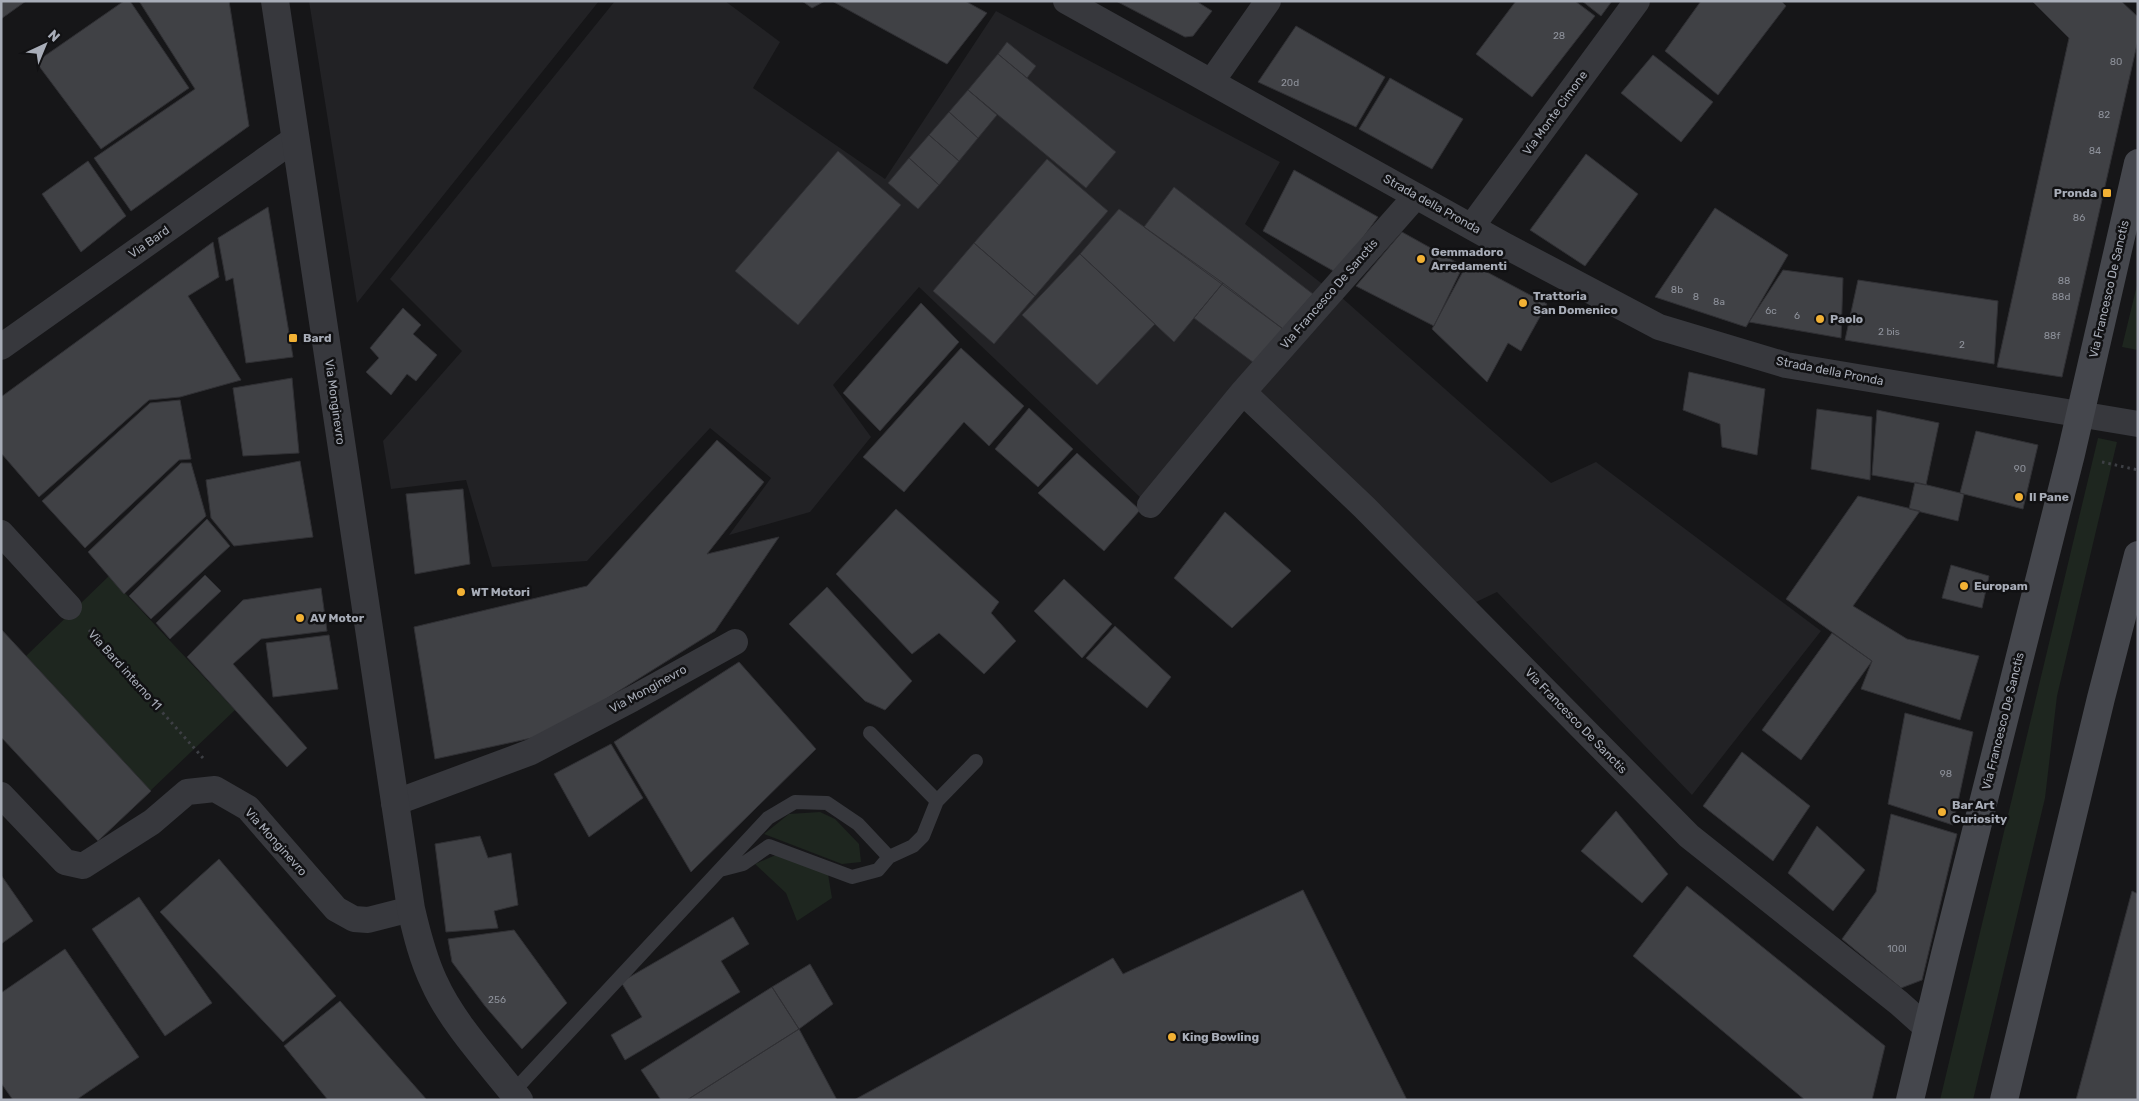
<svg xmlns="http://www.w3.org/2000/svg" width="2139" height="1101" font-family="Rubik,sans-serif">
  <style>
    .built { fill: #222225 }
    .green { fill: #1e261f }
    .building { fill: #404145; stroke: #303034 }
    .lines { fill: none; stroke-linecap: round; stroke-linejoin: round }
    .path { stroke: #3d3f44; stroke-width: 3; stroke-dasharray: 2.5 4; stroke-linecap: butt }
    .service { stroke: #37383d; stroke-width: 14 }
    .minor { stroke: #37383d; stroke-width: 26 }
    .tertiary { stroke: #37383d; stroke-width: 28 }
    .secondary { stroke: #45474d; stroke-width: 28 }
    .poi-dot { fill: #f2b134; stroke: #111113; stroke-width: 2 }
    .labels { text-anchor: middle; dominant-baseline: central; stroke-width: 5; stroke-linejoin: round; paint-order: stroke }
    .number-label { font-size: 10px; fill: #8e929b }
    .street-label { font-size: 12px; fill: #a8adb8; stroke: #111113 }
    .poi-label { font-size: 12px; font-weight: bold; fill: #a8adb8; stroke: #111113; text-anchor: start }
  </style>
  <rect width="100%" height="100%" fill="#161618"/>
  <path class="built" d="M309,1H599L357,303Z
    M615,1H725L780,42L753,88L885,179L996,11L1280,162L1245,224L1325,286L1142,499L919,287L833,385L871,437L810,512L729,535L771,478L710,428L587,561L492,567L466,480L391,489L383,441L462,351L390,279Z
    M1341,297L1551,483L1596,462L1821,631L1692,795L1497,592L1474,603L1256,396Z"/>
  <path class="green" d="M2138,281V350L2122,347Z
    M2098,438L2117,442L2057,696L2045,798L1973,1100H1940Z
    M109,576L235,710L150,791L26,656Z
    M820,812L835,819L859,844L861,862L842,864L764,834L789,814Z
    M778,854L828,874L832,898L797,921L786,893L755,864Z"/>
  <path class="building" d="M1,1H26L1,19Z
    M124,1H130L189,88L101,149L36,62Z
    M139,1H229L249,126L131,211L94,158L195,89Z
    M802,1H825L812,8Z
    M832,1H965L987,13L947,64Z
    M1116,1H1196L1212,11L1193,36L1185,37Z
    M1516,1H1575L1595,16L1532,97L1476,54Z
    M1582,1H1612L1601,16Z
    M1701,1H1781L1786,6L1718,95L1665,51Z
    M2121,1L2138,17V40L2062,377L1997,367L2069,38L2033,2Z
    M1296,26L1385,77L1356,127L1258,82Z
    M1007,42L1036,66L1027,78L998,54Z
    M998,54L1116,152L1086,188L968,90Z
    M1653,55L1713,102L1681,142L1621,93Z
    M1390,78L1463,119L1432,169L1359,129Z
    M968,90L997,115L978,138L949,112Z
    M949,112L978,138L959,161L929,135Z
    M929,135L959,161L939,185L909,158Z
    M838,151L901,205L798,325L735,271Z
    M1586,154L1638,194L1585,266L1530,230Z
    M909,158L939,185L918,209L888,183Z
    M1047,159L1108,211L1035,296L974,243Z
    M88,161L126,216L81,252L42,194Z
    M1294,170L1378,217L1337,273L1263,231Z
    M1174,187L1313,294L1283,329L1144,227Z
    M268,207L293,357L246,363L233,278L226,281L218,238Z
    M1715,208L1788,255L1746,327L1655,297Z
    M1119,209L1223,283L1174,342L1080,254Z
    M1402,232L1463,266L1434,326L1356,286Z
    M213,242L219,277L188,296L241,380L180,397L149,400L39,497L1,453V397Z
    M974,243L1035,296L994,344L933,291Z
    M1080,254L1155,324L1097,385L1022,315Z
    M1468,262L1547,304L1521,351L1508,343L1487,382L1432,329Z
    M1783,270L1843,278L1841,338L1749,322Z
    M1858,280L1998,301L1994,364L1845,340Z
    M1223,283L1283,329L1254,363L1194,318Z
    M921,303L959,342L880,431L843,393Z
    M403,308L421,325L413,334L437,355L416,381L407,374L391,395L366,372L379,358L370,348Z
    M961,348L1024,406L989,446L964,422L904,492L863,457Z
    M1689,372L1765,389L1757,455L1722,447L1720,424L1683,410Z
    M292,378L299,453L243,456L233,388Z
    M180,400L191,459L179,460L85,548L42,501L150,403Z
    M1029,408L1073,449L1038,487L995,449Z
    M1817,409L1872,417L1870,480L1811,469Z
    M1877,410L1939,423L1926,485L1872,475Z
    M1976,431L2038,445L2023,509L1960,493Z
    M717,440L764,482L707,554L779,537L715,631L550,734L435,759L414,627L587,586Z
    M1077,453L1140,510L1104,551L1038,493Z
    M300,461L313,537L234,546L211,518L206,480Z
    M181,463H191L206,516L124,594L88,552Z
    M1915,482L1964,494L1958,521L1909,509Z
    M463,489L470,564L415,574L406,494Z
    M1858,496L1920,511L1853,606L1907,639L1979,656L1960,720L1861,689L1872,661L1786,599Z
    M896,509L999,602L991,613L1016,641L984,674L939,633L912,654L836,574Z
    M1225,512L1291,571L1232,628L1174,578Z
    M207,519L230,546L151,619L129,596Z
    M1951,565L1989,576L1982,608L1942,598Z
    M205,575L221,591L170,639L156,623Z
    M1064,579L1112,624L1082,658L1034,611Z
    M827,587L912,681L885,710L865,701L789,624Z
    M321,588L327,631L261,639L233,664L307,748L287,767L187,657L243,600Z
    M1115,626L1171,677L1147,708L1086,658Z
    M1,629L151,791L98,841L1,737Z
    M1832,633L1872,661L1801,760L1762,730Z
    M329,635L338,689L273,697L266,643Z
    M739,662L816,749L691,872L614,742Z
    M1905,713L1973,732L1953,825L1888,804Z
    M611,744L643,798L589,837L554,774Z
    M1742,752L1810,806L1773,861L1703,806Z
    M1616,811L1668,874L1642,903L1581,851Z
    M1891,814L1957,834L1922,980L1901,988L1842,939L1876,892Z
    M1817,826L1865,870L1833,911L1788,873Z
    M480,836L488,858L511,853L518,905L494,911L498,928L446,932L435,844Z
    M219,859L336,996L283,1042L160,912Z
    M1,875L33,921L1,944Z
    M1687,886L1885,1046L1872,1100H1805L1633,956Z
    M1303,890L1407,1100H854L1113,958L1123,974Z
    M2132,891L2138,894V1100H2076Z
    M139,897L212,1003L165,1036L92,929Z
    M733,917L749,944L721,961L740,992L625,1060L611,1035L642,1017L621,982Z
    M514,930L567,1003L522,1049L485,1006L452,962L448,939Z
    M65,949L139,1057L76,1100H13L1,1083V993Z
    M810,964L833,1004L799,1029L772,987Z
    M772,987L799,1029L687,1100H661L641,1070Z
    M340,1001L427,1100H328L284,1046Z
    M799,1029L837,1100H687Z"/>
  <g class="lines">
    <path class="path" d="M2102,462L2138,470
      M89,630L203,758"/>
    <path class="service" d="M937,801L976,761
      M720,870L743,864L769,846L852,877L878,870L889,857L913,846L923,836L937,801L870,733
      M513,1092L768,818L795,802L827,803L858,824L889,857"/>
    <path class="minor" d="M1066,1L1504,245L1659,327L1786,365L2138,424
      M1212,81L1268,1
      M1472,226L1637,1
      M1,347L296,138
      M1243,392L1365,508L1689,836L1899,1003L1927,1028
      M1150,505L1243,392L1416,196
      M1,533L69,607
      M1,795L65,862L83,866L152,822L187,792L215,789L248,808L336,909L354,919L368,920L411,909
      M394,803L531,752L632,699L735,642"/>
    <path class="tertiary" d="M275,1L411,909C417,935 423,959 434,982C452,1023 491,1064 519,1100"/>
    <path class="secondary" d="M1910,1100L1945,954L2071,454L2138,163
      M2004,1100L2101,698L2138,555"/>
  </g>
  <g class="poi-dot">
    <rect x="2102" y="188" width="10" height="10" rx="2.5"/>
    <circle cx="1421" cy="259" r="5"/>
    <circle cx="1523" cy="303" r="5"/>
    <circle cx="1820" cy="319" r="5"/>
    <rect x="288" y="333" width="10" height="10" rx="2.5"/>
    <circle cx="2019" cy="497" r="5"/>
    <circle cx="1964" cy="586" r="5"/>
    <circle cx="461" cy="592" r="5"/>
    <circle cx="300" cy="618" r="5"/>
    <circle cx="1942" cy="812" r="5"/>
    <circle cx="1172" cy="1037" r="5"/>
  </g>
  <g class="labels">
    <g class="number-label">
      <text x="1559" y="36">28</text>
      <text x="2116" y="62">80</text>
      <text x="1290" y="83">20d</text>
      <text x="2104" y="115">82</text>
      <text x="2095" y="151">84</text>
      <text x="2079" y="218">86</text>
      <text x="2064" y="281">88</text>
      <text x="1677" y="290">8b</text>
      <text x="1696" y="297">8</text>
      <text x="2061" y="297">88d</text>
      <text x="1719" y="302">8a</text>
      <text x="1771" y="311">6c</text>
      <text x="1797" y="316">6</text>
      <text x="1889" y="332">2 bis</text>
      <text x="2052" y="336">88f</text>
      <text x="1962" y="345">2</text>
      <text x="2020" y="469">90</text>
      <text x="1946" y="774">98</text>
      <text x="1897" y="949">100l</text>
      <text x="497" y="1000">256</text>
    </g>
    <g class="street-label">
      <text transform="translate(1555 113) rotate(-54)">Via Monte Cimone</text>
      <text transform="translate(1432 204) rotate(29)">Strada della Pronda</text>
      <text transform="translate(149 242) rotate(-35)">Via Bard</text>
      <text transform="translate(2109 289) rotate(-77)">Via Francesco De Sanctis</text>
      <text transform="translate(1329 294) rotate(-49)">Via Francesco De Sanctis</text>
      <text transform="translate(1830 371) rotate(11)">Strada della Pronda</text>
      <text transform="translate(335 402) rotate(82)">Via Monginevro</text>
      <text transform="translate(125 670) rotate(48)">Via Bard interno 11</text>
      <text transform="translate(648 689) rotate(-29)">Via Monginevro</text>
      <text transform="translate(1576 721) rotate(46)">Via Francesco De Sanctis</text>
      <text transform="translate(2003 721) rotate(-76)">Via Francesco De Sanctis</text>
      <text transform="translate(276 842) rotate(48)">Via Monginevro</text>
    </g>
    <g class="poi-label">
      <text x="2097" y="193" text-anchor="end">Pronda</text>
      <text x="1431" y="252">Gemmadoro<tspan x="1431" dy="14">Arredamenti</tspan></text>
      <text x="1533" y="296">Trattoria<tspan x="1533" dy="14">San Domenico</tspan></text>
      <text x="1830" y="319">Paolo</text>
      <text x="303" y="338">Bard</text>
      <text x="2029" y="497">Il Pane</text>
      <text x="1974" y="586">Europam</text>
      <text x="471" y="592">WT Motori</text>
      <text x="310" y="618">AV Motor</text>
      <text x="1952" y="805">Bar Art<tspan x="1952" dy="14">Curiosity</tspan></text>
      <text x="1182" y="1037">King Bowling</text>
    </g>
  </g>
  <rect width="2139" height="1101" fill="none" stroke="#a8adb8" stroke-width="5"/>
  <g transform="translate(45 45) rotate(44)" stroke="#111113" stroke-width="4" paint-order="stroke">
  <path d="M0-4L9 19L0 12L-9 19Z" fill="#a8adb8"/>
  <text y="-8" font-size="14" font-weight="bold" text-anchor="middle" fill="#a8adb8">N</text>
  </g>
</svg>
